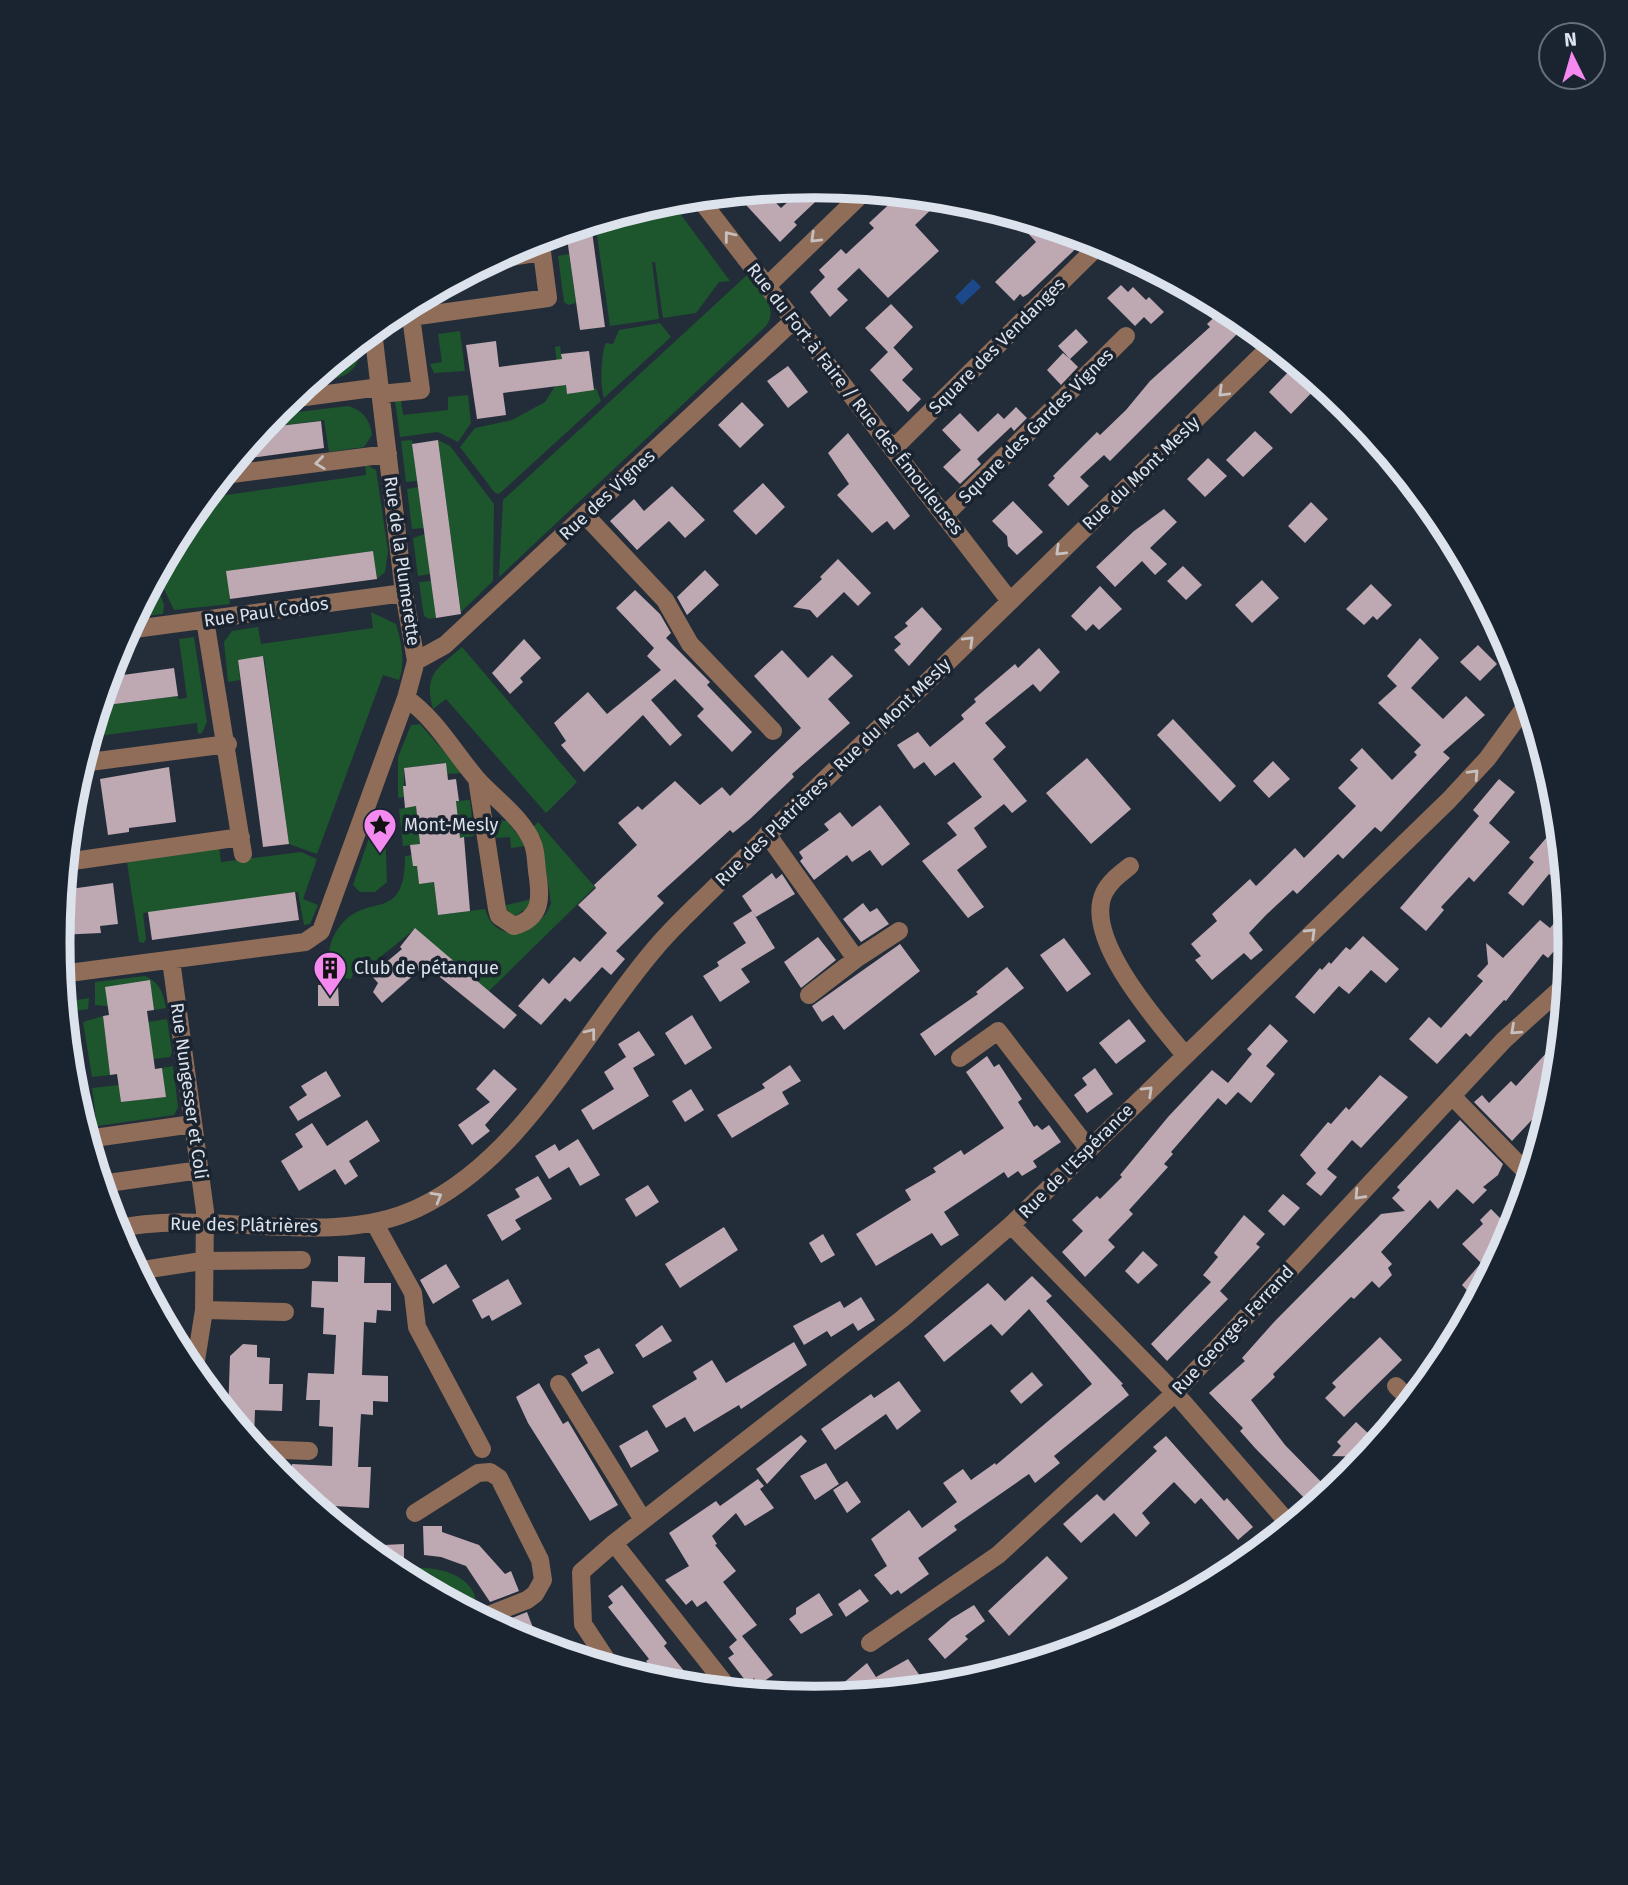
<svg xmlns="http://www.w3.org/2000/svg" width="1628" height="1885" font-family="'Fira Sans',sans-serif">
  <style>
    .green { fill: #1d552d }
    .water { fill: #1c498b }
    .building { fill: #bea8b2 }
    .lines { fill: none; stroke-linecap: round; stroke-linejoin: round }
    .minor { stroke: #8f6d58; stroke-width: 18 }
    .oneway { stroke: #c6c0c0 }
    .labels { text-anchor: middle; dominant-baseline: central; stroke-width: 7; stroke-linejoin: round; paint-order: stroke }
    .street-label { font-size: 18px; fill: #dde3ec; stroke: #1a2330 }
    .poi-label { font-size: 18px; fill: #dde3ec; stroke: #1a2330; text-anchor: start }
    .rim { fill: none; stroke: #dde3ec; stroke-width: 9 }
  </style>
  <rect width="100%" height="100%" fill="#232d3a"/>
  <path class="green" d="M670,200L730,281L719,282L696,313L663,318L655,262H652L659,319L610,326L595,222Z
    M569,254L576,303L568,305L564,302L558,256Z
    M747,275C759,290 780,307 766,326L499,577L503,500Z
    M660,323L671,337L604,398C600,389 601,351 606,343L613,344L619,330Z
    M460,331L465,371L434,373L430,364L442,362L438,334Z
    M360,342C361,369 349,377 324,381L323,372Z
    M560,346L567,394L596,388L601,401L499,494L495,493L460,447L475,428L512,420L545,402L559,380L555,347Z
    M468,395L471,423L458,442L438,432L400,437L395,401L401,400L403,415L448,410V397Z
    M348,406C363,410 370,420 372,435L364,447L329,452L324,420L262,428L273,415Z
    M412,440L417,481L406,482L401,441Z
    M438,440L450,446L494,504L493,581L461,612Z
    M365,464L376,470L388,551L385,572L377,579L373,551L227,571L230,604L174,610L157,574L185,522L205,498L366,475Z
    M418,487L424,528L412,529L407,489Z
    M425,534L430,574L418,576L413,538Z
    M155,580L164,605L163,614L134,617Z
    M431,581L436,618L429,619L424,616L419,582Z
    M371,612L396,624C401,641 406,662 399,680L383,675L317,854L289,844L264,657L238,660L240,680L228,682L224,642L232,631L258,627L261,644L373,628Z
    M194,637L207,722L202,733L198,734L197,723L90,737L99,706L178,696V699L187,698L179,639Z
    M462,647L577,782L546,813L446,699L433,709C423,674 438,668 462,647Z
    M420,724L463,773L447,774L445,763L404,768V797L398,798V757L411,725Z
    M470,800L474,836L460,838L456,801Z
    M416,806L420,844L403,846L399,809Z
    M381,813L385,824L387,882L375,892H360L353,885L376,817Z
    M500,820L507,821L526,846L511,848L510,837L495,838L494,826Z
    M538,822L595,887L489,991L415,929L374,962L354,971L351,979L327,976C329,957 327,941 341,925C368,891 405,925 405,856L412,855L417,866L419,883L434,882L438,915L485,909C495,947 541,934 551,903L541,838L533,827Z
    M219,847L221,862L301,852L317,859L303,899L318,905L310,924L304,925L298,892L143,913L146,939L144,943L139,942L127,862Z
    M532,899L528,907L514,917L503,906Z
    M145,976C160,983 163,992 166,1008L154,1010L95,1005V982Z
    M89,998L88,1009L65,1012L64,1002Z
    M103,1016L110,1075L92,1077L83,1022Z
    M167,1019L172,1052L170,1057L153,1059L148,1022Z
    M173,1066L178,1107L174,1115L97,1126L92,1088L119,1085L121,1102L165,1097L162,1068Z
    M82,1095L86,1096L91,1125L84,1128L74,1096Z
    M420,1568C442,1567 476,1578 476,1604L463,1608L420,1585Z"/>
  <path class="water" d="M973,279L981,287L962,305L955,297Z"/>
  <path class="building" d="M814,186L830,188L794,222L797,225L780,242L736,194L764,191L781,208L804,187Z
    M899,195L942,199L915,225L939,251L888,298L859,268L837,289L848,300L830,317L810,292L825,277L819,270L841,249L846,254L874,228L869,223Z
    M1012,216L1086,239L1028,294L1023,297L1020,294L1014,301L995,282L1036,242Z
    M591,224L605,327L580,330L566,231Z
    M1121,285L1128,292L1133,287L1146,300L1149,297L1164,312L1151,324L1144,317L1135,326L1107,298Z
    M891,304L913,327L890,351L893,347L913,369L902,380L921,399L908,412L870,370L888,352L865,328Z
    M1224,308L1247,324L1110,461L1104,455L1080,477L1089,486L1068,506L1048,485L1055,478L1053,476L1097,432L1100,435L1126,410L1150,381L1210,327L1207,324Z
    M1076,329L1088,342L1070,359L1078,367L1061,385L1047,370L1063,353L1070,359L1058,346Z
    M496,341L499,367L562,359L561,354L589,351L594,390L567,394L566,385L503,393L506,415L477,419L466,345Z
    M1296,364L1320,384L1291,414L1269,392Z
    M788,366L808,392L788,408L767,381Z
    M742,402L764,425L740,448L718,425Z
    M1016,407L1027,418L1014,431L1011,427L977,459L981,464L960,484L943,467L961,450L942,430L960,413L978,432L998,413L1004,419Z
    M321,421L324,448L236,460L262,428Z
    M1255,431L1273,448L1243,477L1226,460Z
    M848,433L910,516L894,530L887,521L872,533L837,495L849,484L828,453Z
    M438,440L461,614L436,618L412,444Z
    M1208,458L1227,476L1205,497L1187,479Z
    M763,483L785,507L756,535L733,511Z
    M672,486L705,520L685,538L669,521L637,550L610,521L634,499L644,511Z
    M1013,501L1043,532L1017,555L1008,546L1007,536L992,521Z
    M1311,502L1328,519L1305,543L1288,526Z
    M1164,509L1177,522L1150,548L1167,564L1155,575L1142,561L1115,587L1096,567L1134,531Z
    M373,551L377,579L230,599L226,571Z
    M838,559L871,593L858,606L844,592L817,618L810,610L793,607L822,579L820,577Z
    M1183,566L1202,585L1186,600L1167,581Z
    M705,570L719,585L687,615L677,597Z
    M1262,580L1279,598L1252,623L1235,605Z
    M1371,584L1392,605L1377,620L1373,616L1364,625L1346,609Z
    M1100,586L1122,609L1099,630L1093,624L1086,631L1071,616Z
    M635,590L660,614L671,633L666,638L710,682L707,685L752,732L732,752L697,716L704,709L675,679L651,700L682,735L670,746L643,715L584,772L561,745L566,741L554,723L588,692L607,714L661,670L647,656L654,648L616,608Z
    M922,607L942,629L909,666L894,650L901,644L894,637L908,626L905,623Z
    M1420,638L1439,658L1411,688L1443,719L1466,696L1485,715L1443,752L1450,758L1381,832L1375,827L1343,859L1338,854L1297,894L1293,890L1266,915L1249,933L1263,950L1251,960L1244,953L1212,980L1195,960L1201,956L1191,944L1217,921L1212,914L1250,879L1256,886L1295,848L1304,858L1356,806L1338,788L1358,768L1350,760L1362,748L1392,780L1417,755L1414,752L1421,745L1378,703L1397,686L1387,676Z
    M524,639L541,658L520,678L523,682L510,694L492,673Z
    M1478,645L1497,664L1480,681L1460,662Z
    M1039,648L1060,672L1040,692L1033,684L985,723L1006,747L993,759L1027,801L1012,813L1004,804L974,828L987,847L957,870L984,907L968,918L922,861L957,835L947,823L982,797L954,762L935,776L924,762L914,769L897,745L918,732L930,747L964,719L961,715L976,702L974,699L1015,664L1018,668Z
    M782,650L808,678L832,655L853,676L828,699L850,723L792,774L794,777L750,819L733,833L730,830L657,896L664,903L616,951L625,959L611,975L602,967L570,1002L565,998L541,1025L518,1006L543,978L549,984L574,957L580,962L607,933L578,905L596,888L594,885L637,845L618,823L638,806L642,810L675,781L700,805L722,787L730,796L801,728L754,676Z
    M263,656L289,844L263,847L238,660Z
    M174,668L178,696L99,706L108,677Z
    M1173,719L1236,786L1220,802L1157,735Z
    M1087,758L1131,809L1091,844L1046,793Z
    M1273,761L1290,779L1269,798L1253,781Z
    M446,763L448,780L456,779L459,801H456L460,838L464,837L470,911L438,915L434,882L419,884L417,866H413L410,845L420,844L416,806L405,808L403,786H406L404,768Z
    M169,767L176,822L129,828V832L108,835L100,779Z
    M1499,779L1515,792L1489,823L1510,842L1474,882L1469,877L1441,907L1444,910L1426,931L1400,908L1479,816L1473,810Z
    M880,805L910,844L882,866L870,850L852,862L847,855L814,880L800,861L803,858L799,852L829,830L824,824L840,812L852,827Z
    M1559,823L1565,887L1549,874L1523,906L1508,893L1534,862L1529,858Z
    M772,873L776,879L782,874L795,894L756,917L742,896Z
    M113,883L118,924L100,926L101,933L58,935L63,890Z
    M295,892L299,920L152,940L148,912Z
    M863,903L870,912L877,908L889,924L861,942L843,919Z
    M1567,908L1569,934L1548,958L1543,954L1506,1001L1504,1000L1470,1037L1466,1033L1437,1064L1409,1039L1429,1017L1441,1028L1483,981L1477,976L1488,964L1486,943L1503,958L1540,920L1550,928Z
    M752,911L775,948L741,969L750,982L720,1002L703,976L719,966L717,962L746,943L733,923Z
    M415,928L517,1015L504,1029L425,965L382,1003L373,992L378,983L371,975L402,949L400,947Z
    M1363,936L1399,969L1386,983L1371,970L1349,994L1339,986L1314,1014L1295,997L1320,968L1322,970L1329,962L1331,964L1346,947L1350,950Z
    M818,937L836,960L801,988L784,962Z
    M1064,938L1091,974L1067,992L1040,955Z
    M900,944L920,971L844,1030L833,1015L822,1022L812,1006Z
    M1007,967L1024,988L935,1056L920,1034L978,994L976,992Z
    M150,980L154,1010L147,1011L155,1069L162,1068L166,1097L121,1102L117,1074L110,1075L103,1016L109,1015L105,987Z
    M318,985H338L339,1006H318Z
    M692,1015L712,1048L685,1065L665,1033Z
    M1129,1019L1146,1041L1116,1064L1099,1043Z
    M1270,1024L1288,1041L1266,1066L1275,1074L1251,1103L1238,1092L1226,1105L1218,1098L1171,1152L1173,1154L1164,1164L1168,1167L1129,1210L1133,1214L1108,1240L1115,1247L1085,1277L1062,1252L1083,1231L1072,1220L1097,1196L1100,1199L1122,1177L1120,1175L1168,1117L1212,1070L1228,1083L1252,1054L1247,1049Z
    M639,1031L655,1055L633,1068L649,1096L593,1130L581,1110L614,1089L604,1072L626,1057L618,1044Z
    M1561,1037L1556,1090L1548,1116L1541,1110L1512,1141L1474,1102L1482,1095L1489,1103L1511,1081L1516,1086Z
    M987,1056L994,1067L999,1064L1022,1099L1018,1102L1034,1127L1037,1125L1042,1130L1049,1125L1061,1142L1033,1161L1037,1167L1022,1176L1018,1171L1008,1178L1004,1172L944,1212L959,1235L941,1246L932,1233L876,1266L856,1234L911,1200L905,1190L936,1172L933,1168L961,1150L964,1155L1004,1128L966,1072Z
    M790,1065L801,1081L782,1092L789,1104L732,1138L717,1115L765,1088L762,1084Z
    M1095,1068L1113,1094L1087,1113L1074,1095L1087,1085L1082,1078Z
    M494,1069L517,1089L485,1125L490,1131L472,1145L458,1125L490,1102L476,1089Z
    M326,1071L341,1096L298,1121L289,1107L307,1095L301,1086Z
    M1380,1075L1408,1097L1361,1148L1352,1140L1327,1169L1337,1177L1321,1196L1306,1184L1316,1173L1300,1155L1328,1122L1331,1124L1346,1107L1349,1110Z
    M691,1089L704,1110L685,1122L672,1101Z
    M367,1120L380,1141L349,1161L358,1176L345,1185L335,1169L299,1191L281,1161L303,1147L295,1134L312,1123L327,1146Z
    M1460,1120L1503,1164L1498,1175L1483,1187L1487,1190L1473,1204L1457,1189L1438,1209L1430,1200L1381,1252L1392,1264L1388,1268L1392,1275L1379,1288L1372,1281L1354,1299L1351,1297L1273,1374L1275,1377L1251,1400L1285,1445L1331,1492L1313,1507L1255,1448L1240,1431L1243,1428L1209,1393L1245,1361L1242,1358L1275,1321L1381,1214L1405,1211L1392,1198L1400,1190L1397,1187Z
    M578,1139L600,1175L580,1186L569,1167L549,1179L535,1156L555,1144L559,1151Z
    M538,1176L552,1199L515,1220L521,1229L502,1241L487,1215L520,1197L515,1189Z
    M648,1185L659,1202L636,1217L625,1199Z
    M1283,1194L1300,1208L1284,1226L1268,1211Z
    M1491,1209L1513,1231L1476,1300L1462,1285L1481,1263L1462,1244L1483,1224L1480,1220Z
    M1244,1215L1265,1234L1256,1244L1260,1247L1220,1291L1228,1299L1167,1361L1151,1344L1211,1282L1203,1275L1218,1257L1214,1253Z
    M724,1227L738,1250L680,1288L665,1264Z
    M823,1234L835,1255L821,1263L809,1243Z
    M1143,1251L1158,1265L1138,1284L1125,1271Z
    M338,1256L365,1257L364,1283H391V1311L377,1310L376,1323L364,1322L362,1375L388,1376V1402L373,1401V1415L361,1414L358,1467H371L369,1508L316,1505L317,1492L296,1491L291,1486L292,1464L332,1466L333,1427L319,1426L320,1400H306L308,1373L334,1374L336,1335L323,1334L324,1308L311,1307L312,1281L338,1282Z
    M446,1264L460,1287L433,1304L420,1280Z
    M1032,1276L1052,1296L1046,1301L1123,1384L1121,1385L1129,1395L1054,1456L1060,1463L1035,1483L1029,1474L954,1526L957,1530L918,1558L929,1574L901,1594L898,1590L891,1595L874,1575L887,1566L871,1539L909,1510L922,1528L957,1502L943,1483L963,1469L971,1480L995,1463L996,1465L1092,1384L1029,1309L1002,1336L991,1324L944,1362L924,1336L988,1283L1005,1301Z
    M508,1279L522,1304L492,1321L489,1315L482,1319L472,1300Z
    M861,1297L875,1320L858,1331L853,1323L831,1337L827,1331L804,1345L793,1326L840,1301L844,1308Z
    M662,1325L672,1341L643,1358L635,1345Z
    M1380,1337L1402,1360L1344,1417L1325,1398L1336,1387L1332,1383Z
    M794,1342L807,1365L741,1409L739,1405L694,1432L685,1417L666,1428L652,1406L697,1379L693,1372L712,1360L726,1383Z
    M243,1344L257,1345V1357L270,1358L269,1384H283L282,1411L255,1410L254,1438L249,1440L228,1415L230,1356Z
    M599,1348L614,1373L582,1392L571,1374L588,1363L584,1356Z
    M1032,1372L1043,1385L1021,1404L1010,1391Z
    M899,1381L921,1411L897,1430L886,1414L835,1450L821,1429L871,1394L874,1398Z
    M539,1383L563,1424L568,1421L618,1505L590,1521L528,1423L516,1397Z
    M1356,1422L1369,1434L1363,1441L1365,1457L1332,1456L1341,1446L1337,1442Z
    M647,1430L659,1451L631,1468L619,1446Z
    M801,1435L807,1441L767,1484L756,1469Z
    M1166,1436L1224,1501L1227,1498L1253,1527L1238,1540L1201,1498L1195,1504L1174,1482L1142,1513L1150,1523L1136,1537L1114,1513L1081,1543L1063,1524L1097,1494L1104,1501L1157,1451L1153,1447Z
    M826,1463L839,1484L815,1500L800,1476Z
    M758,1479L764,1486L760,1489L774,1508L745,1526L736,1513L712,1536L717,1544L715,1545L736,1571L723,1582L757,1625L742,1636L773,1675L759,1685L754,1678L748,1684L728,1658L734,1654L729,1647L737,1640L706,1601L697,1607L692,1600L686,1605L665,1580L689,1566L669,1533L716,1501L720,1506Z
    M847,1481L861,1502L847,1513L833,1490Z
    M423,1526H442V1532L479,1545L505,1574L511,1571L519,1591L490,1602L466,1566L441,1557L424,1555Z
    M404,1544V1577L363,1546Z
    M1047,1556L1068,1578L1009,1636L988,1611Z
    M622,1585L667,1643L664,1646L697,1687L664,1683L646,1661L649,1659L608,1607L613,1603L608,1596Z
    M860,1589L869,1601L846,1617L838,1604Z
    M819,1593L833,1615L801,1634L789,1619L796,1614V1608Z
    M974,1605L985,1621L965,1636L968,1639L945,1659L928,1639L951,1619Z
    M527,1612L535,1633L519,1638L500,1628L499,1623Z
    M908,1659L923,1680L909,1689L847,1695L841,1685L867,1663L876,1677Z"/>
  <g class="lines">
    <path class="minor" d="M699,198L1010,601
      M497,259L542,252L540,239
      M767,286L865,191
      M380,394L421,390L411,317L548,298L542,252
      M290,399L380,387
      M893,449L1101,243
      M224,475L388,454
      M585,515L665,600L690,644L773,731
      M945,515L1126,336
      M205,620L243,854
      M127,630L404,593
      M416,661L445,645L793,321
      M406,698C436,719 453,751 477,779C494,798 524,819 533,844C536,852 536,862 537,871C541,896 543,918 514,926L499,916L497,909L477,779
      M82,763L228,744
      M767,834L856,959L899,931
      M66,862L241,837
      M1130,866C1120,874 1110,881 1104,893C1083,938 1157,1021 1185,1055
      M171,960L205,1211L204,1310L285,1312
      M61,974L305,942L321,931L406,698L416,661L404,593L373,331
      M809,995L856,959
      M960,1058L998,1031L1088,1148
      M1452,1096L1530,1176
      M87,1139L193,1124
      M101,1184L200,1170
      M375,1224L413,1293L417,1327L482,1449
      M1011,1225L1175,1393L1290,1525
      M114,1229C212,1207 327,1251 418,1208C526,1157 582,1032 658,945C676,924 697,905 717,885C776,825 838,767 899,709C1024,589 1148,466 1272,345
      M136,1271L202,1261L302,1260
      M194,1373L204,1310
      M559,1384L643,1520
      M1396,1386L1411,1401
      M256,1449L309,1451
      M415,1513L478,1473L490,1472L499,1478L540,1560L543,1580L535,1594L527,1600L481,1618
      M614,1543L730,1690
      M870,1643L998,1555L1175,1393L1504,1040L1566,984
      M612,1668L583,1624L581,1572L614,1543L902,1319L1011,1225L1449,800L1487,759L1528,703"/>
  </g>
  <defs><path id="oneway-chevron" d="M-2-3.5L2.5 0L-2 3.5" fill="none" stroke-width="1.6" stroke-linecap="round" stroke-linejoin="round" transform="scale(1.75)"/></defs>
  <g class="oneway">
    <use href="#oneway-chevron" transform="translate(729 236) rotate(-128)"/>
    <use href="#oneway-chevron" transform="translate(815 238) rotate(136)"/>
    <use href="#oneway-chevron" transform="translate(1223 392) rotate(136)"/>
    <use href="#oneway-chevron" transform="translate(320 463) rotate(173)"/>
    <use href="#oneway-chevron" transform="translate(1060 551) rotate(136)"/>
    <use href="#oneway-chevron" transform="translate(969 641) rotate(-44)"/>
    <use href="#oneway-chevron" transform="translate(1474 774) rotate(-47)"/>
    <use href="#oneway-chevron" transform="translate(1311 933) rotate(-44)"/>
    <use href="#oneway-chevron" transform="translate(1515 1030) rotate(138)"/>
    <use href="#oneway-chevron" transform="translate(591 1033) rotate(-52)"/>
    <use href="#oneway-chevron" transform="translate(1148 1091) rotate(-44)"/>
    <use href="#oneway-chevron" transform="translate(1359 1195) rotate(133)"/>
    <use href="#oneway-chevron" transform="translate(437 1197) rotate(-30)"/>
  </g>
  <defs>
    <symbol id="sight-pin" viewBox="-11 -11 22 30"><path d="M0 17L-7.5 6A9.5 9.5 0 1 1 7.5 6Z" fill="#f489ef" stroke="#1a2330"/><path d="M0-6L1.8-2.2L6-1.7L2.9 1.2L3.7 5.4L0 3.3L-3.7 5.4L-2.9 1.2L-6-1.7L-1.8-2.2Z" fill="#111"/></symbol>
    <symbol id="building-pin" viewBox="-11 -11 22 30"><path d="M0 17L-7.5 6A9.5 9.5 0 1 1 7.5 6Z" fill="#f489ef" stroke="#1a2330"/><path d="M-4-6H4V6H1V3H-1V6H-4ZM-2.5-4.3h1.7v1.8h-1.7ZM.8-4.3h1.7v1.8H.8ZM-2.5-1h1.7V.8h-1.7ZM.8-1h1.7V.8H.8Z" fill="#111"/></symbol>
  </defs>
  <g fill-rule="evenodd">
    <use href="#sight-pin" x="361" y="806" width="38" height="52"/>
    <use href="#building-pin" x="311" y="949" width="38" height="52"/>
  </g>
  <g class="labels">
    <g class="street-label">
      <text transform="translate(997 346) rotate(-45)">Square des Vendanges</text>
      <text transform="translate(855 399) rotate(52)">Rue du Fort à Faire / Rue des Émouleuses</text>
      <text transform="translate(1036 426) rotate(-45)">Square des Gardes Vignes</text>
      <text transform="translate(1141 473) rotate(-44)">Rue du Mont Mesly</text>
      <text transform="translate(607 495) rotate(-43)">Rue des Vignes</text>
      <text transform="translate(402 561) rotate(82)">Rue de la Plumerette</text>
      <text transform="translate(266 612) rotate(-8)">Rue Paul Codos</text>
      <text transform="translate(833 772) rotate(-44)">Rue des Platrières - Rue du Mont Mesly</text>
      <text transform="translate(189 1091) rotate(82)">Rue Nungesser et Coli</text>
      <text transform="translate(1076 1161) rotate(-45)">Rue de l'Espérance</text>
      <text transform="translate(244 1225) rotate(1)">Rue des Plâtrières</text>
      <text transform="translate(1233 1330) rotate(-47)">Rue Georges Ferrand</text>
    </g>
    <g class="poi-label">
      <text x="404" y="825">Mont-Mesly</text>
      <text x="354" y="968">Club de pétanque</text>
    </g>
  </g>
  <path d="M0 0H1628V1885H0ZM70 942a744 744 0 1 1 1488 0a744 744 0 1 1-1488 0Z" fill="#1a2330" fill-rule="evenodd"/>
  <path class="rim" d="M70 942a744 744 0 1 1 1488 0a744 744 0 1 1-1488 0Z"/>
  <g transform="translate(1572 56) rotate(355)"><circle r="33" fill="#1a2330" stroke="#68707b" stroke-width="2"/>
  <path d="M0-5L12 26L0 18L-12 26Z" fill="#f489ef"/>
  <text y="-10" font-size="19" font-weight="bold" text-anchor="middle" fill="#dde3ec">N</text>
  </g>
</svg>
